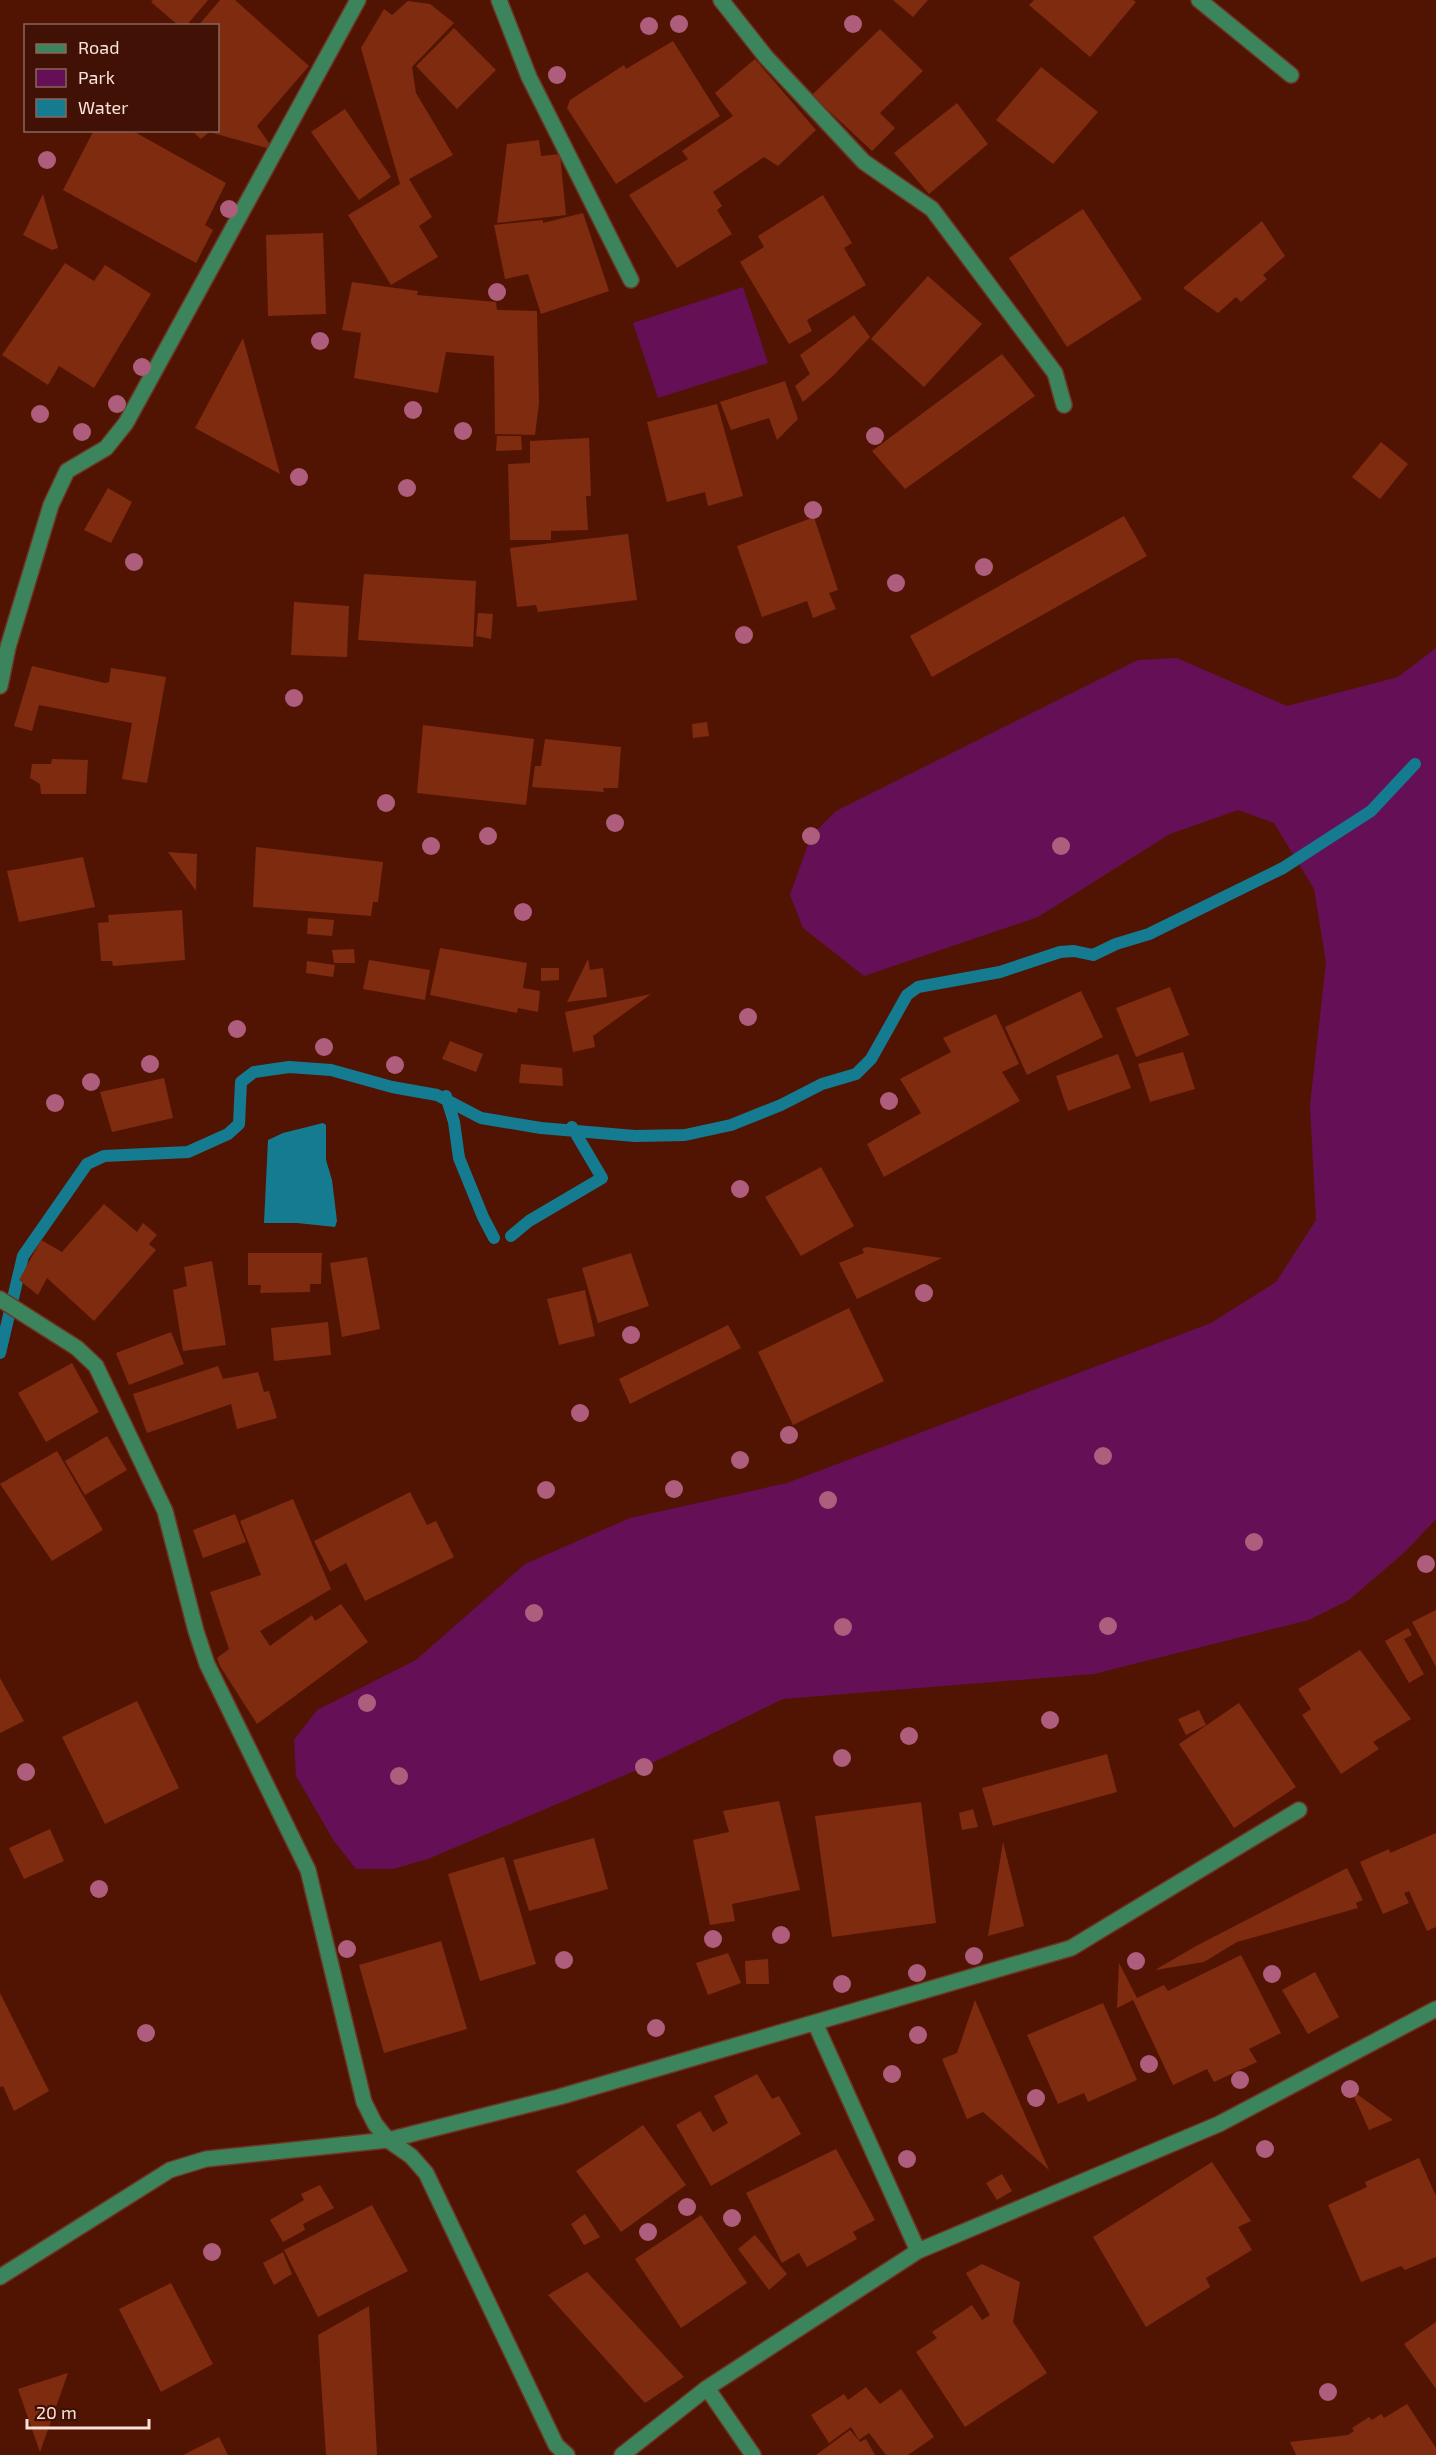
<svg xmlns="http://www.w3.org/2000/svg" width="1436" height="2455" font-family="'Exo 2',sans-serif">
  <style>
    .green { fill: #650f56 }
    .water { fill: #157b91 }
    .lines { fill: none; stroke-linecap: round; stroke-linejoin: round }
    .stream { stroke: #157b91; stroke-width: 12 }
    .building { fill: #7f2b10 }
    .minor-casing { stroke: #6d3525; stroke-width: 18 }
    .minor { stroke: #3c845c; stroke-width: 15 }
    .tree { fill: #ae5d7c }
  </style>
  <rect width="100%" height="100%" fill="#521402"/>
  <path class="green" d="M743,287L768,363L658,398L633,323Z
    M1436,648V1519L1406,1551L1349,1600L1309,1620L1094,1674L783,1699L644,1767L428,1859L393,1869H356L334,1841L296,1776L294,1740L317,1710L416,1660L525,1564L630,1518L787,1483L1211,1323L1276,1282L1316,1220L1310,1105L1326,962L1314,889L1274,823L1238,810L1170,834L1038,917L864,976L803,928L790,895L811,836L836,811L1138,660L1177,658L1287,706L1398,677Z"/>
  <path class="water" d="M323,1123L326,1125V1160L332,1180L337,1221L335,1227L297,1223H264L268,1140L283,1133Z"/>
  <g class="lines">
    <path class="stream" d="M446,1096L454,1122L459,1158L483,1217L494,1238
      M511,1236L529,1221L602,1178L572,1127
      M0,1353L23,1256L87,1164L104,1156L188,1152L228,1134L239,1124L241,1082L254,1072L289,1067L331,1070L392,1087L437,1095L481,1118L541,1128L635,1136L685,1135L731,1125L781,1105L822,1084L856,1074L871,1059L907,995L918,987L1000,972L1060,952L1074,951L1093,955L1116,944L1149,934L1283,868L1371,811L1415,764"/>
  </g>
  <path class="building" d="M153,0H208L186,26H179L151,2Z
    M220,0H235L309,66L257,126L274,150L209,132L201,139L191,130H218V26H198Z
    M893,0H928L913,17Z
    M1034,0H1133L1136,2L1090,57L1029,5Z
    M408,1L430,4L454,23L412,67L416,93L453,155L409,179L432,217L419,226L438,257L391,285L348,215L400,184L361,48L384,9L392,15Z
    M454,28L496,70L457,109L416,66Z
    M880,29L923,71L880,113L895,128L872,151L812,95Z
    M673,41L720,116L616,184L567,108L570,100L624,65L626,69Z
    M755,59L816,130L778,166L764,157L713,192L722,206L717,210L732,234L677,268L629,195L688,159L682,151L733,116L715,93Z
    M1041,67L1098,112L1053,164L996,120Z
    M957,103L988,144L929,194L894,153Z
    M345,109L391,177L359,200L311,132Z
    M94,130H131L226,183L205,225L213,230L196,263L63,190Z
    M539,140L541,156L560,154L566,215L497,223L507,144Z
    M43,194L58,248L52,250L23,235Z
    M823,195L852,243L844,248L866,285L807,320L812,331L789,344L740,262L764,247L758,236Z
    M1083,209L1142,299L1067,347L1009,258Z
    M583,213L609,291L541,314L528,274L505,279L494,225L543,220V223Z
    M1262,221L1285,256L1263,275L1267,279L1241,302L1236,297L1218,313L1183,288Z
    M323,233L326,314L268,316L266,235Z
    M65,263L94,281L105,265L151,294L94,388L59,366L48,385L2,355Z
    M928,276L982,324L924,387L871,339Z
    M352,282L418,291L417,295L496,302L497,310L537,311L539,403L535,435L495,434L494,356L446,352L438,393L354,378L361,333L342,330Z
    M854,315L870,337L834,375L803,402L795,386L810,374L800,355Z
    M243,338L280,474L195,428Z
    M1002,354L1035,396L905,489L872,451Z
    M785,381L798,419L777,440L769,418L731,430L720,402Z
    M717,404L743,496L708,506L705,492L667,502L647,422Z
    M497,436H521L522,450L496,451Z
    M589,438L591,496H586L588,530L551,531V540H510L508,464L530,463V441Z
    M1381,442L1408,464L1380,499L1352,477Z
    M108,488L132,502L111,543L84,530Z
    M1124,516L1147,556L932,677L910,636Z
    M814,517L838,590L829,593L836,609L813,618L807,601L762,617L737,546Z
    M628,534L637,600L538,612L536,605L517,607L510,548Z
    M364,574L476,581L473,647L358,640Z
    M294,602L349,606L347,657L291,655Z
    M478,613L493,614L491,639L476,636Z
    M32,666L105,683L109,682L111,668L166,677L147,783L122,779L132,723L39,705L32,731L14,726Z
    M707,722L709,736L693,738L692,724Z
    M423,725L534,739L526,805L417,793Z
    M545,739L621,747L618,788H603L604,792L532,787L535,766H541Z
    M52,759L88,760L86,794H41L40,784L30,778L32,764H51Z
    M256,847L383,862L378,902H373L371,916L253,907Z
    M168,852L197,854L196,891Z
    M83,857L95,907L19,922L7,871Z
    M182,910L185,960L113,966L112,961H101L98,923L109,922L108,915Z
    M308,918L334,920L332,936L307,934Z
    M440,948L527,963L523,988L540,991L538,1012L518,1008L517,1013L430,995Z
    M354,949L355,963H334L332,950Z
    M588,959L590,970L603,968L607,997L567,1002Z
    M369,960L430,970L425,1000L363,989Z
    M307,961L335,965L333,977L306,973Z
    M541,968H559V980L541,981Z
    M1170,987L1189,1035L1136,1057L1116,1008Z
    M1081,991L1103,1037L1027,1075L1005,1027Z
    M651,994L593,1036L595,1047L573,1052L565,1012Z
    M996,1014L1019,1064L1002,1072L1020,1101L884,1177L867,1144L921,1113L900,1079L951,1052L943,1038Z
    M450,1041L483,1054L476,1072L442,1059Z
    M1183,1052L1195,1089L1150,1102L1138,1064Z
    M1118,1054L1131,1088L1068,1111L1056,1076Z
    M521,1064L562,1068L563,1086L519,1083Z
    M164,1078L173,1118L112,1132L100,1092Z
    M821,1167L854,1226L801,1256L765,1197Z
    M104,1204L137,1232L143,1223L157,1235L149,1244L156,1250L94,1321L47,1278L38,1295L19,1280L41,1240L62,1252Z
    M867,1247L942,1258L857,1299L839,1263L864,1253L862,1249Z
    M248,1253H322L321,1284H310V1292L260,1293L261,1285H248Z
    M631,1253L649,1306L598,1323L582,1268Z
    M367,1257L380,1329L342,1337L330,1263Z
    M212,1261L226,1345L183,1351L173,1290L187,1286L184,1267Z
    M585,1290L595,1336L559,1345L547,1299Z
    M849,1308L884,1381L793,1425L758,1352Z
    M328,1322L331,1355L274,1361L271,1328Z
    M728,1325L741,1348L630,1404L619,1379Z
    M171,1332L184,1364L129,1385L116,1353Z
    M72,1363L99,1412L46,1442L18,1393Z
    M218,1366L223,1379L258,1372L264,1392L269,1391L277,1418L237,1429L231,1404L147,1433L133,1394Z
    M107,1436L127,1470L85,1495L65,1461Z
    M57,1451L103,1530L52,1561L0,1484Z
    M410,1492L427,1525L436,1521L454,1557L365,1601L346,1563L330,1572L314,1541Z
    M293,1499L331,1589L260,1631L270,1646L312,1615L315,1621L341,1604L368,1642L257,1724L220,1666L217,1658L229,1649L210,1592L261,1575L240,1521Z
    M235,1514L246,1542L203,1558L193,1530Z
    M1436,1610V1667L1412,1622Z
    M1408,1628L1412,1635L1404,1639L1424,1674L1409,1683L1385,1641Z
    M1360,1650L1411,1719L1373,1742L1379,1749L1341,1774L1302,1715L1311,1709L1298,1689Z
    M0,1678L24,1721L0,1733Z
    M137,1701L179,1788L105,1824L62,1737Z
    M1239,1703L1296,1787L1234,1828L1179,1744Z
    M1199,1710L1206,1725L1186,1735L1178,1719Z
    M1107,1754L1117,1792L993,1826L982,1788Z
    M779,1801L800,1890L732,1904L735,1921L710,1925L693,1840L729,1832L723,1811Z
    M921,1802L936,1923L832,1937L815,1816Z
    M973,1809L978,1827L962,1830L959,1813Z
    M50,1829L64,1861L24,1879L9,1848Z
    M1436,1833V1927L1427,1931L1409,1891L1404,1893L1409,1903L1383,1914L1360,1862L1389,1849L1390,1853Z
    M594,1838L608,1889L529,1911L513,1860Z
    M1003,1842L1024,1926L988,1936Z
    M504,1857L536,1964L480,1981L448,1874Z
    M1347,1868L1363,1900L1356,1903L1358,1908L1237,1942L1204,1962L1155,1970L1196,1946Z
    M441,1941L467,2029L384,2053L359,1965Z
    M728,1953L741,1983L708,1995L696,1963Z
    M1241,1955L1281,2033L1249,2049L1257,2062L1214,2082L1207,2069L1173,2085L1133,2000L1117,2008L1119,1963L1137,1998L1164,1985L1168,1991Z
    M768,1959L769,1984H746L745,1961Z
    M1315,1972L1339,2017L1308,2034L1282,1990Z
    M0,1993L49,2091L14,2111L3,2086L0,2087Z
    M975,2000L1049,2170L983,2112L967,2119L942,2059L957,2053Z
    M1103,2003L1137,2080L1088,2102L1084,2093L1058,2104L1027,2035Z
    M757,2074L772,2099L779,2096L801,2134L711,2186L676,2125L700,2111L713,2132L728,2123L714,2096Z
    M1351,2090L1393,2120L1369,2130Z
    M643,2125L686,2185L621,2232L576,2171Z
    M836,2149L875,2220L853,2232L857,2239L807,2267L799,2253L782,2263L746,2193Z
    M1419,2158L1436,2196V2257L1405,2270L1401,2266L1361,2282L1328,2205L1367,2187L1365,2182Z
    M1212,2162L1251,2221L1238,2227L1252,2250L1206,2278L1210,2287L1146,2327L1093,2237Z
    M1002,2174L1012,2191L997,2200L986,2183Z
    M320,2185L334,2208L303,2224L305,2230L283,2242L270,2220L304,2200L301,2194Z
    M372,2205L408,2271L318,2317L284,2250Z
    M585,2214L600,2237L584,2245L571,2224Z
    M701,2215L747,2283L681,2328L635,2259Z
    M755,2235L787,2274L769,2290L738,2249Z
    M283,2252L292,2274L274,2285L263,2263Z
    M982,2264L1020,2282L1013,2322L1047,2373L965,2427L916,2352L937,2338L932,2332L972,2305L982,2320L990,2315L966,2273Z
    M587,2272L684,2377L645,2403L548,2295Z
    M171,2283L213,2364L161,2392L119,2309Z
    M369,2306L377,2455H326L318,2335Z
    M1436,2322V2389L1404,2344Z
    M68,2373L40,2452L18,2389Z
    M866,2387L880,2404L901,2389L934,2437L908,2455H886L869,2433L859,2440L851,2427L829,2443L811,2415L844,2394L848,2400Z
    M1407,2404L1436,2448V2455H1296L1290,2442L1348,2435L1354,2431L1352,2428L1369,2417L1372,2420L1381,2414L1384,2418Z
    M850,2430L862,2444L860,2442L866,2439L875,2455H816Z
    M219,2437L228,2455H183Z"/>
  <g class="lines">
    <defs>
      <path id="minor" d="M499,0L529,77L631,280
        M721,0L766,57L864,162L932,209L1055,373L1064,405
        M1199,0L1291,75
        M0,686L8,647L51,505L67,471L106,448L126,423L358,0
        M0,1299L77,1348L96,1366L165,1511L196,1631L207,1664L308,1870L364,2102L375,2124L388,2140L411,2156L426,2173L556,2445L567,2455
        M815,2023L918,2251
        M0,2277L170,2170L206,2159L388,2140L559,2097L1071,1948L1299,1810
        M707,2388L753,2455
        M622,2455L707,2388L918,2251L1219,2124L1436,2009"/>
    </defs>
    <use href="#minor" class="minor-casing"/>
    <use href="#minor" class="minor"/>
  </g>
  <g class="tree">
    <circle cx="679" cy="24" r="9"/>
    <circle cx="853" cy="24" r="9"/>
    <circle cx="649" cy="26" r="9"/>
    <circle cx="557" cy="75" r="9"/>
    <circle cx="47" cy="160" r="9"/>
    <circle cx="229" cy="209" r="9"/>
    <circle cx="497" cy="292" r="9"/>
    <circle cx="320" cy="341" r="9"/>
    <circle cx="142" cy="367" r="9"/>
    <circle cx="117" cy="404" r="9"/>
    <circle cx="413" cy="410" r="9"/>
    <circle cx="40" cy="414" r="9"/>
    <circle cx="463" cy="431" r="9"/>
    <circle cx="82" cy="432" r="9"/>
    <circle cx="875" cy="436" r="9"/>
    <circle cx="299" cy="477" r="9"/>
    <circle cx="407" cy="488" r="9"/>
    <circle cx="813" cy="510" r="9"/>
    <circle cx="134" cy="562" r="9"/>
    <circle cx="984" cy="567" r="9"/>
    <circle cx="896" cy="583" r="9"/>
    <circle cx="744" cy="635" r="9"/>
    <circle cx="294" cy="698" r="9"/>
    <circle cx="386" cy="803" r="9"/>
    <circle cx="615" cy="823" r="9"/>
    <circle cx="488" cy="836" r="9"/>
    <circle cx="811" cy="836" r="9"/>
    <circle cx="431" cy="846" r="9"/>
    <circle cx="1061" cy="846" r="9"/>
    <circle cx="523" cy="912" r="9"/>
    <circle cx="748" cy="1017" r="9"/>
    <circle cx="237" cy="1029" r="9"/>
    <circle cx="324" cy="1047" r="9"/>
    <circle cx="150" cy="1064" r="9"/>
    <circle cx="395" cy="1065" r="9"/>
    <circle cx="91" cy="1082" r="9"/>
    <circle cx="889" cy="1101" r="9"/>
    <circle cx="55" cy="1103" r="9"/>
    <circle cx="740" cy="1189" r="9"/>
    <circle cx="924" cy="1293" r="9"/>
    <circle cx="631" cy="1335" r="9"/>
    <circle cx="580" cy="1413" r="9"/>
    <circle cx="789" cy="1435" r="9"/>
    <circle cx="1103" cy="1456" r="9"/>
    <circle cx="740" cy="1460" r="9"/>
    <circle cx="674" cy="1489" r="9"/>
    <circle cx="546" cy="1490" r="9"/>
    <circle cx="828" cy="1500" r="9"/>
    <circle cx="1254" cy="1542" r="9"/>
    <circle cx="1426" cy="1564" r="9"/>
    <circle cx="534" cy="1613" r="9"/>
    <circle cx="1108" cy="1626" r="9"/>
    <circle cx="843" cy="1627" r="9"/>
    <circle cx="367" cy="1703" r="9"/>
    <circle cx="1050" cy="1720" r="9"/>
    <circle cx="909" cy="1736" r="9"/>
    <circle cx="842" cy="1758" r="9"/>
    <circle cx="644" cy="1767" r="9"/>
    <circle cx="26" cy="1772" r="9"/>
    <circle cx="399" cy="1776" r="9"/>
    <circle cx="99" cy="1889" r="9"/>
    <circle cx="781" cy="1935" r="9"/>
    <circle cx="713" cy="1939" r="9"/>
    <circle cx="347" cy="1949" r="9"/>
    <circle cx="974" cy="1956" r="9"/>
    <circle cx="564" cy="1960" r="9"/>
    <circle cx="1136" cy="1961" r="9"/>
    <circle cx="917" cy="1973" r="9"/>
    <circle cx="1272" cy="1974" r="9"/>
    <circle cx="842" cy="1984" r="9"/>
    <circle cx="656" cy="2028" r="9"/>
    <circle cx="146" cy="2033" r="9"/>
    <circle cx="918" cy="2035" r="9"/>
    <circle cx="1149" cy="2064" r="9"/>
    <circle cx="892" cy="2074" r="9"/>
    <circle cx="1240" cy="2080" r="9"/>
    <circle cx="1350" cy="2089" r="9"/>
    <circle cx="1036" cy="2098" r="9"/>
    <circle cx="1265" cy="2149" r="9"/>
    <circle cx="907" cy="2159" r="9"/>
    <circle cx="687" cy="2207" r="9"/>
    <circle cx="732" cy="2218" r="9"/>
    <circle cx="648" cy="2232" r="9"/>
    <circle cx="212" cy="2252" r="9"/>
    <circle cx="1328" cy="2392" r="9"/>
  </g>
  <rect x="24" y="24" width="195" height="108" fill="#401104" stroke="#8a655a" stroke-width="1.5"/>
  <rect x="36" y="44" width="30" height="9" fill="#3c845c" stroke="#8a655a" stroke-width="1.5"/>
  <text x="78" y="54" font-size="18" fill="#fae2da">Road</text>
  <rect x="36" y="69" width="30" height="18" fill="#650f56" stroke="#8a655a" stroke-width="1.5"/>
  <text x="78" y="84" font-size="18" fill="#fae2da">Park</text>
  <rect x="36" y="99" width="30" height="18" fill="#157b91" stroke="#8a655a" stroke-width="1.5"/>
  <text x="78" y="114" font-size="18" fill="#fae2da">Water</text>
  <path d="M27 2419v9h122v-9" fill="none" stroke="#fae2da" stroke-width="3"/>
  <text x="36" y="2419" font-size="18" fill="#fae2da" stroke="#401104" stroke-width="4.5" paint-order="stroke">20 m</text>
</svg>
